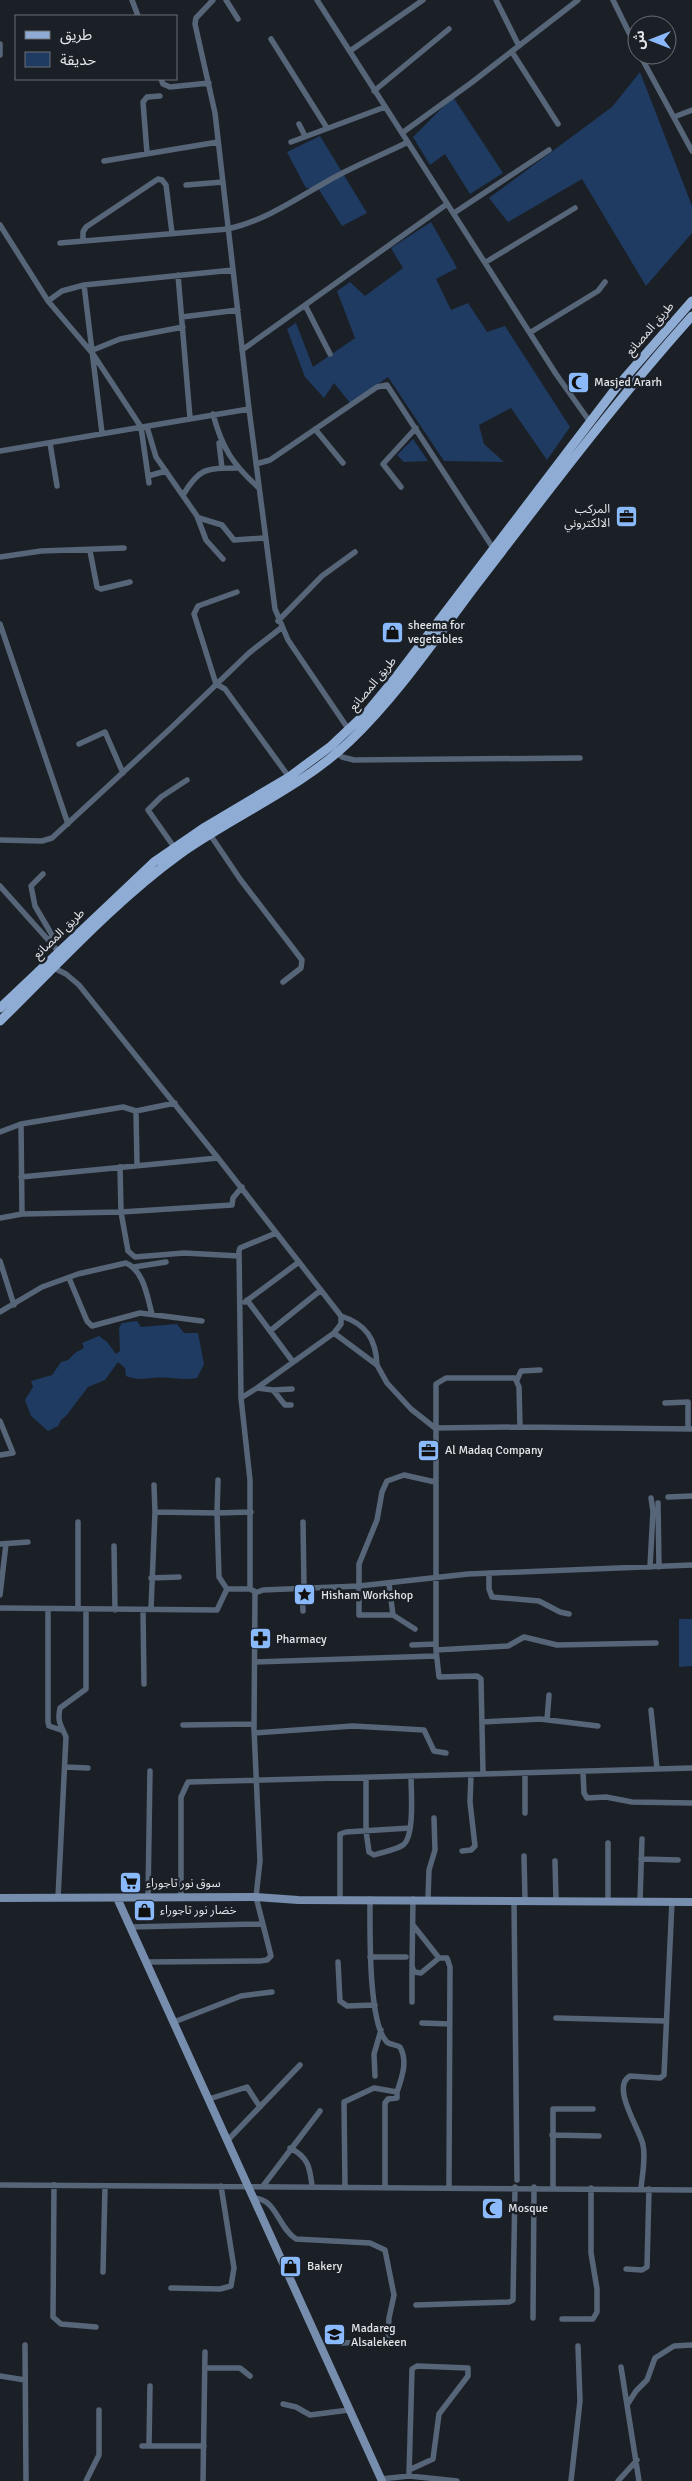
<svg xmlns="http://www.w3.org/2000/svg" width="692" height="2481" font-family="Signika,'Noto Sans Arabic',sans-serif">
  <style>
    .green { fill: #1f3b61 }
    .lines { fill: none; stroke-linecap: round; stroke-linejoin: round }
    .street { stroke: #576579; stroke-width: 5.5 }
    .secondary { stroke: #778dad; stroke-width: 8 }
    .primary { stroke: #8facd5; stroke-width: 9 }
    .labels { text-anchor: middle; dominant-baseline: central; stroke-width: 5; stroke-linejoin: round; paint-order: stroke }
    .street-label { font-size: 12px; fill: #e3e6eb; stroke: #1b2027 }
    .poi-label { font-size: 12px; fill: #e3e6eb; stroke: #1b2027; text-anchor: start }
  </style>
  <rect width="100%" height="100%" fill="#1b2027"/>
  <path class="green" d="M640,72L692,206V233L646,286L582,179L508,222L489,198L612,107Z
    M453,97L503,173L470,194L445,154L430,165L413,137Z
    M320,136L367,213L342,226L318,188H306L287,152Z
    M431,222L457,268L436,279L451,310L468,303L487,332L505,326L570,427L547,460L511,408L479,425L484,444L504,462L444,461L388,377L351,404L334,383L324,398L305,377L287,329L296,323L313,367L355,338L337,291L350,282L365,296L403,268L391,248Z
    M413,439L428,461L404,462L397,455Z
    M137,1321L141,1327L177,1324L184,1333H198L204,1364L197,1378C183,1381 167,1376 153,1378C143,1379 137,1380 126,1376L125,1368L118,1362L105,1380L88,1387L66,1416L61,1420L58,1426L48,1431L31,1416L25,1400L33,1387L31,1381L52,1375L61,1362L68,1360L75,1353L84,1348L82,1343L99,1336L107,1342L116,1354L120,1351L119,1328L122,1323Z
    M679,1619H692V1666L679,1667Z"/>
  <g class="lines">
    <path class="street" d="M132,0L138,16
      M213,0L196,18L195,24L215,113L249,409L275,609L288,640L349,730
      M226,0L238,19
      M317,0L556,374L590,422
      M496,0L519,46
      M613,0L637,49
      M271,39L327,128
      M0,44V55
      M350,51L423,0
      M512,52L558,124
      M640,55L692,151
      M161,79L163,84L170,87L209,83
      M374,91L449,29
      M674,117L692,110
      M299,124L305,136
      M402,133L471,83L578,0
      M291,142L385,107
      M147,153L143,102L147,97L160,96
      M104,161L218,142
      M186,185L223,182
      M454,213L549,150
      M0,225L48,301L93,354L141,427L149,483
      M83,241V232L86,227L158,179L162,180L166,185L172,233
      M60,243L228,229C268,220 300,196 335,177C359,164 384,154 408,142
      M486,262L575,208
      M178,275L190,418
      M84,285L102,433
      M48,301L62,291L84,285L233,270
      M305,305L330,354
      M182,317L238,310
      M531,332L598,291L605,282
      M93,350L120,339L183,327
      M242,350L447,204
      M213,414C222,448 233,465 259,488
      M147,427L156,457L197,516L206,540L223,559
      M315,429L343,463
      M50,443L57,486
      M219,443L222,468
      M0,451L249,409
      M256,464L270,460L377,387L387,385L493,548
      M148,476L166,471
      M401,487L383,464L416,428
      M183,495C199,468 206,468 237,468
      M199,518L222,525L234,540L264,538
      M90,551L97,587L101,589L130,582
      M0,557L41,551L124,548
      M237,592L198,606L194,614L216,684L225,689L289,777
      M278,621L322,576L355,552
      M0,624L68,824
      M79,744L105,732L123,773
      M336,752L342,757L354,760L580,758
      M209,833L240,879L302,960L301,968L283,982
      M0,840L42,841L52,838L171,728L249,653L281,628
      M174,847L148,810L161,797L187,780
      M43,874L31,886L35,906L52,935L50,943
      M0,886L59,952
      M54,968L66,974L79,985L218,1158L341,1316V1324L334,1333L257,1388
      M136,1111L137,1165
      M21,1124L22,1214
      M0,1132L21,1124L123,1107L136,1111L175,1103
      M120,1167L121,1212L128,1251L135,1257L184,1253L239,1256
      M21,1177L218,1158
      M0,1218L22,1214L121,1212L232,1205L233,1198L242,1187
      M0,1261L14,1305
      M134,1267L166,1262
      M69,1278L87,1321L92,1326L140,1313L202,1321
      M247,1300L293,1362
      M245,1302L299,1262
      M0,1312L42,1287L78,1274L126,1263C144,1271 147,1296 152,1314
      M341,1316C366,1324 376,1339 377,1365
      M270,1331L321,1290
      M334,1333L377,1365L387,1383L411,1409L435,1428L520,1427L692,1429
      M517,1380L521,1371L540,1370
      M273,1390L292,1389
      M241,1398L239,1251L240,1248L276,1233
      M665,1403L688,1402V1429
      M0,1421L13,1453L0,1455
      M218,1480L217,1513L251,1512
      M154,1485L155,1512
      M668,1497L692,1496
      M658,1503L659,1567
      M78,1522V1609
      M303,1522L304,1587
      M0,1544L28,1542
      M114,1546L115,1610
      M650,1567L653,1511L651,1498
      M489,1573V1589L492,1597L539,1601L560,1612L569,1614
      M151,1578L179,1577
      M389,1584L393,1615L415,1629
      M302,1587L303,1611
      M250,1589V1480L241,1398L257,1388L273,1390L285,1405H291
      M0,1595L6,1544
      M0,1608L217,1610L227,1589H250L256,1592
      M48,1609V1722L49,1726L61,1730
      M151,1609L155,1512L217,1513L219,1577L227,1589
      M143,1610L144,1684
      M393,1615H359V1564L377,1520L382,1492L387,1481L404,1475L435,1482
      M412,1645L435,1644
      M436,1650V1384L446,1378H515L519,1387L520,1427
      M255,1662L436,1656
      M651,1710L657,1769
      M547,1720L549,1695
      M482,1722L540,1719L598,1726
      M183,1725L254,1724
      M254,1733L353,1726L424,1730L434,1751L446,1753
      M65,1767L88,1768
      M583,1772L584,1793L587,1798L606,1797L632,1802L692,1803
      M483,1774L692,1768
      M525,1774V1813
      M366,1778V1831L369,1852L374,1855C383,1852 396,1850 403,1845C415,1836 411,1791 411,1776
      M608,1843V1901
      M462,1851L471,1850L475,1846L470,1802L471,1775
      M524,1856L525,1900
      M641,1859L678,1860
      M555,1861L556,1900
      M58,1898L66,1737C61,1725 57,1722 60,1708L86,1689V1609
      M148,1898L150,1771
      M181,1898V1797L188,1782L483,1774L481,1679L477,1676L439,1677L436,1650L508,1646L524,1637L557,1645L656,1643
      M340,1899V1834L346,1832L410,1828
      M413,1899L412,1966L414,1972L421,1973L439,1958H447L450,1967L449,2187
      M428,1899L429,1870L435,1850L434,1818
      M514,1900L517,2180
      M640,1901L642,1839
      M413,1925L439,1958
      M131,1927L261,1924
      M370,1957H406
      M147,1962L260,1961L267,1960L271,1956L256,1897L260,1861L254,1729L255,1593L263,1590L359,1586L468,1574L692,1565
      M338,1962L340,2001L347,2006L375,2005
      M412,2002V1969
      M556,2018L666,2021
      M174,2022L241,1996L272,1992
      M422,2023L450,2024
      M375,2076L374,2054L381,2030
      M209,2099L247,2087L260,2107
      M552,2135L599,2136
      M228,2140L300,2065
      M290,2148C308,2157 310,2167 312,2186
      M0,2185L692,2190
      M54,2185L53,2317L61,2324L96,2327
      M263,2186L320,2111
      M385,2186V2103L388,2099L397,2098V2092
      M345,2187L344,2102L374,2088L397,2092C402,2077 408,2061 400,2047C395,2044 389,2045 386,2041C368,2021 370,1927 370,1899
      M553,2187V2109H593
      M641,2189C642,2175 646,2159 643,2145C641,2131 610,2087 630,2076L660,2078L664,2075L672,1901
      M254,2198C277,2199 278,2228 296,2239L370,2243L385,2250L394,2295L389,2318L388,2339L382,2341L343,2343
      M626,2269L642,2270L647,2267L649,2189
      M103,2272L105,2187
      M171,2288L220,2289L231,2286L234,2268L221,2186
      M416,2305L509,2302L513,2300L515,2187
      M533,2318L534,2187
      M562,2319H593L597,2312V2289L591,2253V2188
      M25,2345L26,2481
      M621,2367L639,2481
      M205,2368H240L250,2376
      M0,2376L25,2380
      M283,2404L296,2407L310,2415L349,2410
      M627,2405L636,2391L647,2380L655,2358L674,2346L692,2345
      M142,2446H204
      M149,2446L150,2386
      M409,2476L412,2369L417,2366L468,2368V2376L439,2414L433,2459L409,2470
      M381,2479L409,2476L457,2481
      M86,2481L99,2455V2410
      M203,2481L205,2352
      M571,2481L580,2401L578,2346
      M618,2481L637,2460"/>
    <path class="secondary" d="M0,1898L256,1897L298,1900L692,1902
      M117,1898L382,2481"/>
    <path class="primary" d="M0,1008L154,862L205,827L289,777L331,746L367,712L396,677L616,388L692,301
      M0,1021C57,965 115,901 180,854C235,815 301,788 350,741C398,695 436,638 476,585C546,494 615,402 692,316"/>
  </g>
  <defs>
    <symbol id="mosque-square" viewBox="-11 -11 22 22"><rect x="-9" y="-9" width="18" height="18" rx="4" fill="#8abafc" stroke="#1b2027"/><path d="M3.5-4.9A6 6 0 1 0 3.5 4.9A5 5 0 1 1 3.5-4.9Z" fill="#111"/></symbol>
    <symbol id="office-square" viewBox="-11 -11 22 22"><rect x="-9" y="-9" width="18" height="18" rx="4" fill="#8abafc" stroke="#1b2027"/><path d="M-6-3h4V-5.5h4V-3h4V5H-6ZM-1-4.5V-3h2v-1.5ZM-6 0V1H6V0Z" fill="#111"/></symbol>
    <symbol id="shop-square" viewBox="-11 -11 22 22"><rect x="-9" y="-9" width="18" height="18" rx="4" fill="#8abafc" stroke="#1b2027"/><path d="M-5-2.5h2.3a2.7 3.5 0 0 1 5.4 0H5L5.5 6h-11ZM-1.5-2.5h3a1.5 2.3 0 0 0-3 0Z" fill="#111"/></symbol>
    <symbol id="sight-square" viewBox="-11 -11 22 22"><rect x="-9" y="-9" width="18" height="18" rx="4" fill="#8abafc" stroke="#1b2027"/><path d="M0-6L1.8-2.2L6-1.7L2.9 1.2L3.7 5.4L0 3.3L-3.7 5.4L-2.9 1.2L-6-1.7L-1.8-2.2Z" fill="#111"/></symbol>
    <symbol id="pharmacy-square" viewBox="-11 -11 22 22"><rect x="-9" y="-9" width="18" height="18" rx="4" fill="#8abafc" stroke="#1b2027"/><path d="M-2-6h4v4h4v4h-4v4h-4v-4h-4v-4h4Z" fill="#111"/></symbol>
    <symbol id="supermarket-square" viewBox="-11 -11 22 22"><rect x="-9" y="-9" width="18" height="18" rx="4" fill="#8abafc" stroke="#1b2027"/><path d="M-6-5.5h2.5l.6 2H6L4.5 2H-2.5L-4.4-4H-6ZM-1.5 3.2a1.3 1.3 0 1 0 .1 0ZM3 3.2a1.3 1.3 0 1 0 .1 0Z" fill="#111"/></symbol>
    <symbol id="school-square" viewBox="-11 -11 22 22"><rect x="-9" y="-9" width="18" height="18" rx="4" fill="#8abafc" stroke="#1b2027"/><path d="M0-5L7-2L0 1L-7-2ZM-4 1L0 2.5L4 1V4Q0 6-4 4Z" fill="#111"/></symbol>
  </defs>
  <g fill-rule="evenodd">
    <use href="#mosque-square" x="566" y="370" width="25" height="25"/>
    <use href="#office-square" x="614" y="504" width="25" height="25"/>
    <use href="#shop-square" x="380" y="620" width="25" height="25"/>
    <use href="#office-square" x="416" y="1438" width="25" height="25"/>
    <use href="#sight-square" x="292" y="1582" width="25" height="25"/>
    <use href="#pharmacy-square" x="248" y="1626" width="25" height="25"/>
    <use href="#supermarket-square" x="118" y="1870" width="25" height="25"/>
    <use href="#shop-square" x="132" y="1898" width="25" height="25"/>
    <use href="#mosque-square" x="480" y="2196" width="25" height="25"/>
    <use href="#shop-square" x="278" y="2254" width="25" height="25"/>
    <use href="#school-square" x="322" y="2322" width="25" height="25"/>
  </g>
  <g class="labels">
    <g class="street-label">
      <text transform="translate(650 329) rotate(-49)">طريق المصانع</text>
      <text transform="translate(373 684) rotate(-50)">طريق المصانع</text>
      <text transform="translate(59 934) rotate(-44)">طريق المصانع</text>
    </g>
    <g class="poi-label">
      <text x="594" y="382">Masjed Ararh</text>
      <text x="610" y="509" text-anchor="end">المركب<tspan x="610" dy="14">الالكتروني</tspan></text>
      <text x="408" y="625">sheema for<tspan x="408" dy="14">vegetables</tspan></text>
      <text x="445" y="1450">Al Madaq Company</text>
      <text x="321" y="1595">Hisham Workshop</text>
      <text x="276" y="1639">Pharmacy</text>
      <text x="146" y="1883">سوق نور تاجوراء</text>
      <text x="160" y="1910">خضار نور تاجوراء</text>
      <text x="508" y="2208">Mosque</text>
      <text x="307" y="2266">Bakery</text>
      <text x="351" y="2328">Madareg<tspan x="351" dy="14">Alsalekeen</tspan></text>
    </g>
  </g>
  <rect x="15" y="15" width="162" height="65" fill="#1b2027" stroke="#6b6f75"/>
  <rect x="25" y="31" width="25" height="8" fill="#8facd5" stroke="#6b6f75"/>
  <text x="60" y="40" font-size="15" fill="#e3e6eb">طريق</text>
  <rect x="25" y="52" width="25" height="15" fill="#1f3b61" stroke="#6b6f75"/>
  <text x="60" y="65" font-size="15" fill="#e3e6eb">حديقة</text>
  <g transform="translate(652 40) rotate(270)"><circle r="24" fill="#1b2027" stroke="#6b6f75"/>
  <path d="M0-4L9 19L0 12L-9 19Z" fill="#8abafc"/>
  <text y="-8" font-size="14" font-weight="bold" text-anchor="middle" fill="#e3e6eb">ش</text>
  </g>
</svg>
